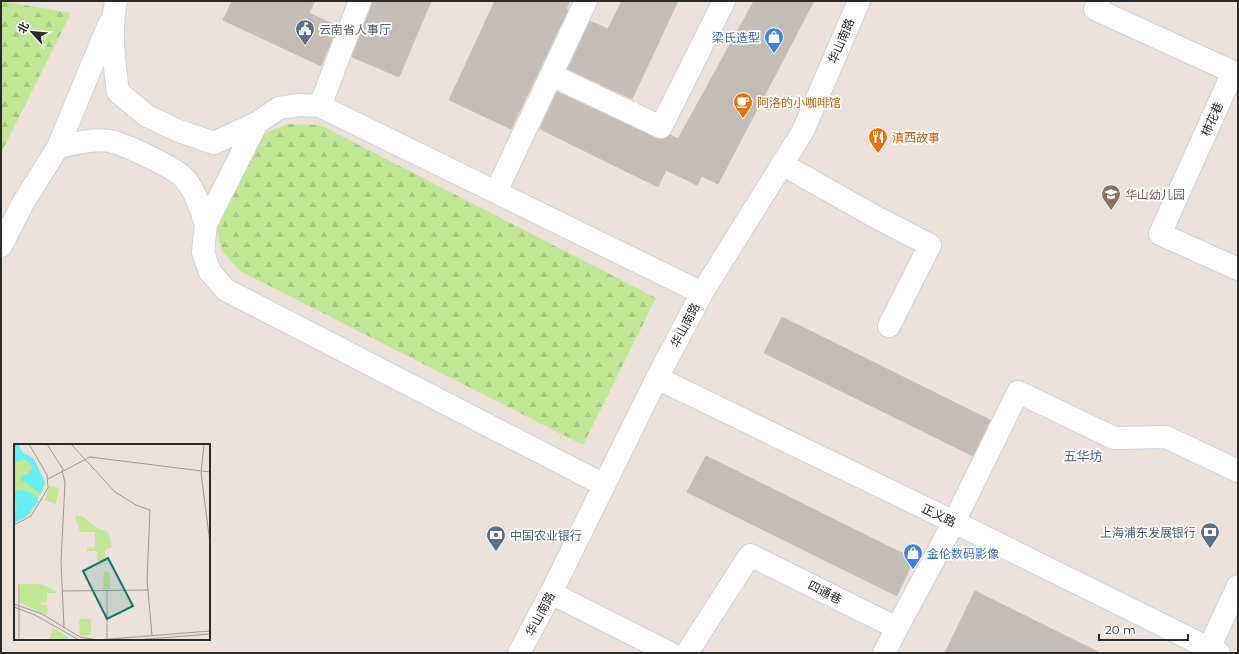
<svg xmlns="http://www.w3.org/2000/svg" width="1239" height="654" font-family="Montserrat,'Noto Sans SC',sans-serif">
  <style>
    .forest { fill: url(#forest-firs) }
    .building { fill: #c4bdb6; stroke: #c8bdb4 }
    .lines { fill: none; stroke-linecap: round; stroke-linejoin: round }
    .minor-casing { stroke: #c9d1dc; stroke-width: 24 }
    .minor { stroke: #fff; stroke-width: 22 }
    .labels { text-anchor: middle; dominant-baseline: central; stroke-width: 3.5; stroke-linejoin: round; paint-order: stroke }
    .service-label { font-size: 12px; fill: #4e5e75; stroke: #fff; text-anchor: start }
    .shop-label { font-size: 12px; fill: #366cbe; stroke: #fff; text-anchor: end }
    .street-label { font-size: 12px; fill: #2a2a2a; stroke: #fff }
    .food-label { font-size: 12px; fill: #c56008; stroke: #fff; text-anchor: start }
    .education-label { font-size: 12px; fill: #785e54; stroke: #fff; text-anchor: start }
    .neighbourhood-label { font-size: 13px; fill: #485c7c; stroke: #fff }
    .inset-road { fill: none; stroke: #9e9894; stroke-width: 1 }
    .view { fill: #0f766e; fill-opacity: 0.15; stroke: #0f766e; stroke-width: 2 }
    .inset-edge { fill: none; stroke: #2a2a2a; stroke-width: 2 }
  </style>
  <defs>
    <pattern id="forest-firs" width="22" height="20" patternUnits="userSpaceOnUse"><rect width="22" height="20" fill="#c1e694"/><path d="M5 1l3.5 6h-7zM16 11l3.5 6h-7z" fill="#a6c580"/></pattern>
  </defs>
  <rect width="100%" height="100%" fill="#ece1db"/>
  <path class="forest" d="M1,1L71,13L1,153Z
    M287,124L320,125L656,298L583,445L240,271L222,251L216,227L264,134Z"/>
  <path class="building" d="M232,1H315L309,13L337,26L321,66L223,20Z
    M372,1H431L399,77L352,57L372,5Z
    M495,1H570L566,9L568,10L511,129L449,100Z
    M622,1H678L632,99L568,69L590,21L608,29Z
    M754,1H814L718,184L702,176L697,185L666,170L658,187L540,129L557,92L656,138L662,139L670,135L678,139Z
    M782,317L990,420L973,456L764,353Z
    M706,456L914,559L897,596L687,492Z
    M975,591L1100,653H945Z"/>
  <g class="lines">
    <defs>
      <path id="minor" d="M116,1C110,31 114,62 118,92L147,116L179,131L214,143L257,123
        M1099,1L1095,9L1233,72L1160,234L1238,269
        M551,75L661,127L724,1
        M320,106L360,1
        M58,147L109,24
        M782,164L872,215L930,245L889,326
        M496,192L586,1
        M1,246L23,203L58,147C74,144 93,138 109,141C124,143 169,166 181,175C194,186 200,208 206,224
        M657,378L954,522L1219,653
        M604,485L226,290L210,272L203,252L206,224L257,123L279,108L299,105L320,106L702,293
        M551,593L670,653
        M1209,648L1238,586
        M519,653L551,593L657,378L702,293L803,131L859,1
        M687,653L750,555L897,628L954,522L1018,392L1114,438L1166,437L1238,471
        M884,653L897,628"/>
    </defs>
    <use href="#minor" class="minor-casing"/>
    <use href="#minor" class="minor"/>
  </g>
  <defs>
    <symbol id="civic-pin" viewBox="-11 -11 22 30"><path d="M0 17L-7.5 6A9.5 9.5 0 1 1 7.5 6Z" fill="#5c6f8a" stroke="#fff"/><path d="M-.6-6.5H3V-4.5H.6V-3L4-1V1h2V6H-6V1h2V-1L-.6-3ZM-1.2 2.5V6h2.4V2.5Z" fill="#fff"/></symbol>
    <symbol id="shop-pin" viewBox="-11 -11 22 30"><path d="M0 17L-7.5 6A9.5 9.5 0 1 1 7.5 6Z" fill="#3f7fe0" stroke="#fff"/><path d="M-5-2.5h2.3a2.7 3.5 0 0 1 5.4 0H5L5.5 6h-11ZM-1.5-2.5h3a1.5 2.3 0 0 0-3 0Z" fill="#fff"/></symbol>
    <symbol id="cafe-pin" viewBox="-11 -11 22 30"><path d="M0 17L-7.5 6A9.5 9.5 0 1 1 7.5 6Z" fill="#e8710a" stroke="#fff"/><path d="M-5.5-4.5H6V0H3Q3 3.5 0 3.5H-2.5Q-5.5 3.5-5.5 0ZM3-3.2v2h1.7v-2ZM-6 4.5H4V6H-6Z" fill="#fff"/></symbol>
    <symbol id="restaurant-pin" viewBox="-11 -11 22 30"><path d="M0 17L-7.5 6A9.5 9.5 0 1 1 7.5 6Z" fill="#e8710a" stroke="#fff"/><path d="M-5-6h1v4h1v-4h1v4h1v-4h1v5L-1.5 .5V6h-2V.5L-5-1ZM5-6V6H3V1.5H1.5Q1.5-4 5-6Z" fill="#fff"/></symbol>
    <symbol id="school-pin" viewBox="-11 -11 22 30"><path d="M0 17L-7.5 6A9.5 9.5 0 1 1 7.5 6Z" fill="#8d6e63" stroke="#fff"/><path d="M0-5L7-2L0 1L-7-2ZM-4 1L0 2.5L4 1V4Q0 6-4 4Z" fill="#fff"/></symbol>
    <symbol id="bank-pin" viewBox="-11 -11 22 30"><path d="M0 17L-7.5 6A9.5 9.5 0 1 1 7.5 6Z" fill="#5c6f8a" stroke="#fff"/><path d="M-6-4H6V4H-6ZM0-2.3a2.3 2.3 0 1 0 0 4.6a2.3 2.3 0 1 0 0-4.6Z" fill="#fff"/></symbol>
  </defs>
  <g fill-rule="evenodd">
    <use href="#civic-pin" x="294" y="18" width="22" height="30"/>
    <use href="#shop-pin" x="763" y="26" width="22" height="30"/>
    <use href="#cafe-pin" x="732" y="91" width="22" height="30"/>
    <use href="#restaurant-pin" x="867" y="126" width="22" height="30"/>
    <use href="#school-pin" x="1100" y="183" width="22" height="30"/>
    <use href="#bank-pin" x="1199" y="521" width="22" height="30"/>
    <use href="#bank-pin" x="485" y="524" width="22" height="30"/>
    <use href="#shop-pin" x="902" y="542" width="22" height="30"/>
  </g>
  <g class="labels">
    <g class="service-label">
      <text x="319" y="29">云南省人事厅</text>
      <text x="1196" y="532" text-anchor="end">上海浦东发展银行</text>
      <text x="510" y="535">中国农业银行</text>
    </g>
    <g class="shop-label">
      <text x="760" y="37">梁氏造型</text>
      <text x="927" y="553" text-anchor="start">金伦数码影像</text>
    </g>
    <g class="street-label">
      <text transform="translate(841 41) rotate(-67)">华山南路</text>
      <text transform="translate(1212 119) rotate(-66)">柿花巷</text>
      <text transform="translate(685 325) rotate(-62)">华山南路</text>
      <text transform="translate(939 515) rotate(26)">正义路</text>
      <text transform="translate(825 592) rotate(27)">四通巷</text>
      <text transform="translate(540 614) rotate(-62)">华山南路</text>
    </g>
    <g class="food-label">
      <text x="757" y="102">阿洛的小咖啡馆</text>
      <text x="892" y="137">滇西故事</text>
    </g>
    <g class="education-label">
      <text x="1125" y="194">华山幼儿园</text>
    </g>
    <g class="neighbourhood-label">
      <text x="1083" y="456">五华坊</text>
    </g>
  </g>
  <g transform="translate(14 444)">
    <rect width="196" height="196" fill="#ece1db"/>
    <path d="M0,0H4L8,8L19,14L31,41L16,70L0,79ZM35,41L45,44L42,60L31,56ZM8,140H26L42,147V149H33V158H27V161H33V171L6,159V142ZM65,175H77V191H66ZM39,184L54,193V196H35Z" fill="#c1e694"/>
    <path d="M12,16L17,20L18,26L6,33L4,30L12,21ZM61,72H68L84,85L94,88L98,103L91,106V112L95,117H83V107H73V104L81,103V88H66ZM90,127L96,129V145L89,146Z" fill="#c1e694"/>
    <path d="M0,0L5,1L8,8L20,15L31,38L27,50L6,35L18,26V21L10,15L0,19ZM9,46L21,51L24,54V58L12,73L0,79L3,59L0,57V47Z" fill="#68ecf4"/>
    <path class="inset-road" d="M33,0L50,27M57,0L101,48L122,61L136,66L133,136L138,191M190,0L187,29L196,99M48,26L51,39L47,117L50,184M34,35L76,13L196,28M0,81L17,72L34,44L33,31L15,0M5,140V196M49,147L134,146M93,147V196M0,160L28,170L66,193L83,196M0,163L21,171L65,196M84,196L196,187M122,196L196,190"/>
    <path class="view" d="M94,114L119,162L93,175L69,127Z"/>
    <rect width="196" height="196" class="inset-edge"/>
  </g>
  <rect width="1239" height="654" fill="none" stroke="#2a2a2a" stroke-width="4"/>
  <g transform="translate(32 32) rotate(297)" stroke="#ffffff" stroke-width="3" paint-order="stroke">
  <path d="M0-3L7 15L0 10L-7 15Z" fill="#2a2a2a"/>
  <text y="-6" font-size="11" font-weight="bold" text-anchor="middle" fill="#2a2a2a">北</text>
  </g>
  <path d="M1099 634v6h89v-6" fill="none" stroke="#2a2a2a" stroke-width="2"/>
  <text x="1105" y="634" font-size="12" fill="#2a2a2a" stroke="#ffffff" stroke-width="3" paint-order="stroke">20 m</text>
</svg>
